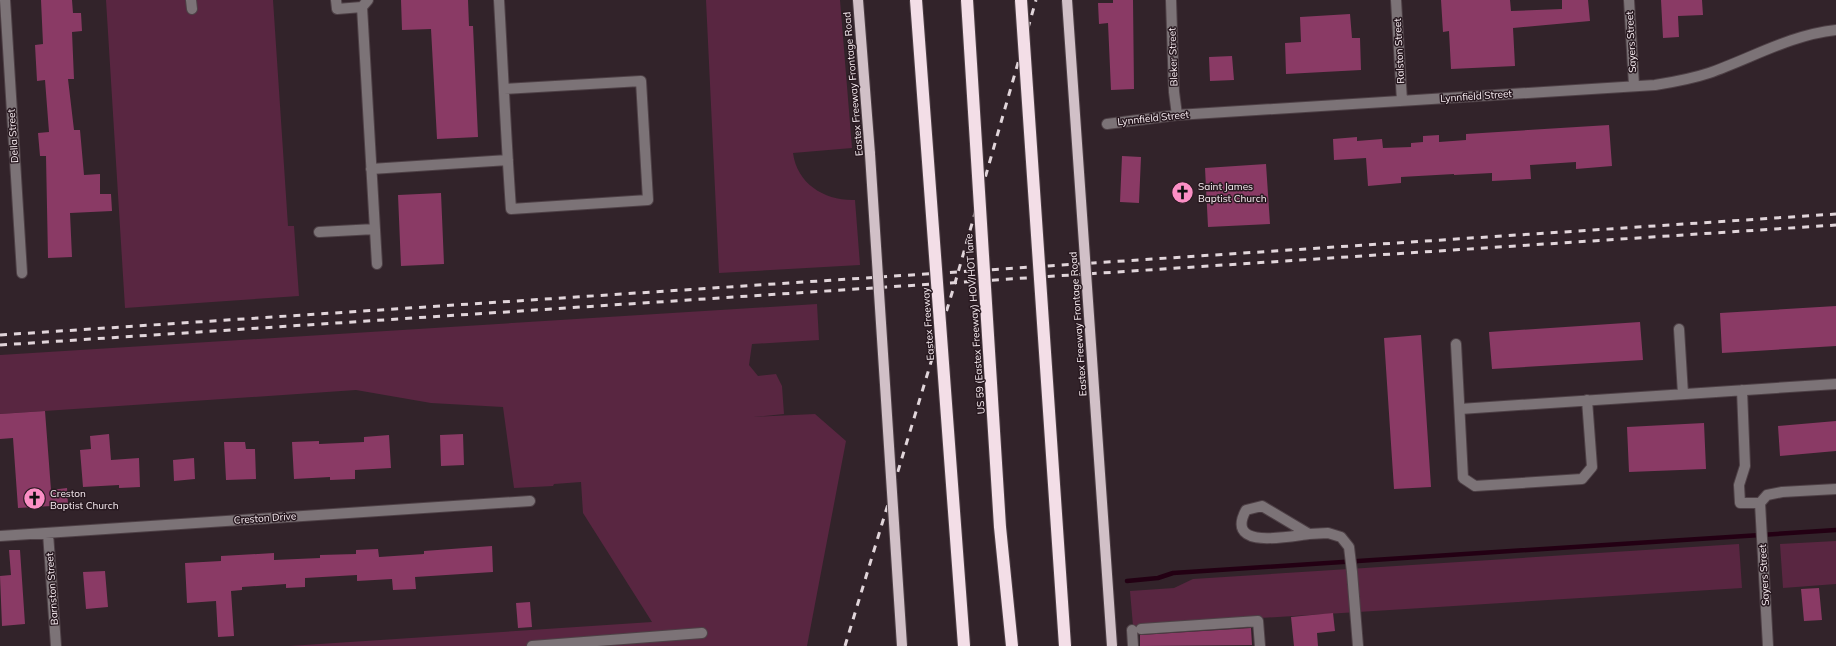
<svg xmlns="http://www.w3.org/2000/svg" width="1836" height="646" font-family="Mulish,sans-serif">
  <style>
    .green { fill: #592641 }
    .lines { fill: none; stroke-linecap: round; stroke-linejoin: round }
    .stream { stroke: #230013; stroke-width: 4.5 }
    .building { fill: #8a3a65 }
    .minor-casing { stroke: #4e4046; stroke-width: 12 }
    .major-casing { stroke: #4e4046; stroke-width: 12 }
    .minor { stroke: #7c7377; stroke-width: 10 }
    .major { stroke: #d1c0c7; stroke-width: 10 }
    .rail { stroke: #e1d5da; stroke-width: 3; stroke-dasharray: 7 7; stroke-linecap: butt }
    .major-bridge-casing { stroke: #4e4046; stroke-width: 12; stroke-linecap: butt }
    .highway-bridge-casing { stroke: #4e4046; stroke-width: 14; stroke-linecap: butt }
    .major-bridge { stroke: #d1c0c7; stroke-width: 10 }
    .highway-bridge { stroke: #f3dee7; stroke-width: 12 }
    .labels { text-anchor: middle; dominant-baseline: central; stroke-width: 3; stroke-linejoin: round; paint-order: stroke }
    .street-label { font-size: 10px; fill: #fbf0f5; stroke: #281920 }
    .poi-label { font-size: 10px; fill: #fbf0f5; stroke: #281920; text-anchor: start }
  </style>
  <rect width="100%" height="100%" fill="#32232a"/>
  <path class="green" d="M106,0H273L288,226H294L299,296L125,308Z
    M706,0H840L852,148L793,153C797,184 825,201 855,200L860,265L719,273Z
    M817,304L819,340L752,344L749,365L758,376L776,374L782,386L784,414L753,417L815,414L846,441L807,646H289L652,622L583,513L581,482L554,484L553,486L514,488L503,407L431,403L356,390L0,414V355Z
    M1836,541V584L1783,588L1780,544Z
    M1739,544L1742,588L1133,626L1130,591L1174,588L1193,579Z"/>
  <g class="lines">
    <path class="stream" d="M1127,581L1158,578L1173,573L1836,530"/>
  </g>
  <path class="building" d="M41,0H72L73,13H81L82,31L72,32L74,79H68L74,130H80L84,175L100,174V194H111L112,211L70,213L72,257L48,258L46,156H40L38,133L49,132L45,80L37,81L35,45L43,44Z
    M401,0H468L469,26H473L478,137L437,139L431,29L402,30Z
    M1113,0H1133L1134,89L1111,90L1108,23L1099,24L1098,3H1113Z
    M1441,0H1510L1511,11L1562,9V0H1588L1590,21L1513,28L1515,66L1451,69L1449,31L1443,32Z
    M1661,0H1702L1703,15L1678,16L1679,37L1663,38Z
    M1350,14L1352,38H1360L1361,70L1286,74L1285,43L1301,42L1300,17Z
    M1232,56L1234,80L1210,81L1209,57Z
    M1609,125L1612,166L1576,169V162L1530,165L1531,179L1492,181V173L1454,175V174L1401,177V183L1368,186L1366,158L1334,160L1333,139L1357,137V141L1382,139L1383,148L1411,147V143L1423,142V136L1439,135V142L1466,140V134Z
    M1122,156L1141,157L1139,203L1120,202Z
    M1266,164L1270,224L1208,227L1205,168Z
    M441,193L444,264L401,266L398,195Z
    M1836,306V346L1722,353L1720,313Z
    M1640,322L1643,360L1492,369L1489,332Z
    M1421,335L1431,487L1394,489L1384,338Z
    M45,411L51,490L67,488L68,505L18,508L13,438L0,439V414Z
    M1836,421V451L1780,456L1778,426Z
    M1704,423L1706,469L1629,472L1627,427Z
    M109,434L111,460L139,458L140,487L119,488V485L83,487L80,450L91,449L90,436Z
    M463,434L464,465L441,466L440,435Z
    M389,435L391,468L355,470V479L330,480V477L294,479L292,442L319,441V444L364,442V437Z
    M224,442H245L246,449H255L256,479L226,480Z
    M194,458L195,479L174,481L173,460Z
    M492,546L493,572L415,577L416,589L393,590L392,579L357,581V575L305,578V587L286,588V584L242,587V590L231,591L234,636L218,637L216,601L187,603L185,563L221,561V556L274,553V560L320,558V555L356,554V550L378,549L379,557L424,554V551Z
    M9,550H20L25,624L2,626L0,576L11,575Z
    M105,571L108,607L86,609L83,572Z
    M1819,588L1822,620L1804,621L1801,589Z
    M530,602L532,627L518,628L516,603Z
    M1333,613L1335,631L1317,633L1318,646H1294L1291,617Z
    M1251,628L1252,645L1140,646V635Z"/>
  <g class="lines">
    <defs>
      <path id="minor" d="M5,0L22,273
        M191,0L192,9
        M336,0L337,9L362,7
        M368,0L362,7L377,264
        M499,0C503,70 506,139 511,209L648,200L641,81L504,89
        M1171,0L1174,92L1177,115
        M1396,0L1402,101
        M1629,0L1634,85
        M1107,124L1177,115L1655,85C1674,82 1691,79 1709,73C1752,58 1790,35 1836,30
        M371,169L508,160
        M319,232L375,229
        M1679,329L1683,394
        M1456,344L1463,478L1475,486L1582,479L1592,467L1587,400
        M1742,390L1745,466L1739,485L1740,503H1760
        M1460,409L1836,384
        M1760,503L1768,646
        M1760,503L1767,495L1782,492L1836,489
        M48,533L56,646
        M1309,534C1290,536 1224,551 1246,510L1262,506L1309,534L1328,533L1341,537L1349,547L1352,572L1358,646
        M0,536L530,501
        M1141,629L1258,621L1260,646
        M1132,630L1133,646
        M532,646L702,633"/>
      <path id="major" d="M858,0L870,154"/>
    </defs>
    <use href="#minor" class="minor-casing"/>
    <use href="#major" class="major-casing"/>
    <use href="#minor" class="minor"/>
    <use href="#major" class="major"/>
    <path class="rail" d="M0,335L1836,214
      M0,345L1836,225
      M845,646L955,283L1036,0"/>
    <defs>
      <path id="major-bridge" d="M1067,0L1112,646
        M870,154L902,646"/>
      <path id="highway-bridge" d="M916,0L964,646
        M967,0L1000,527L1012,646
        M1021,0L1065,646"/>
    </defs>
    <use href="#major-bridge" class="major-bridge-casing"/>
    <use href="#highway-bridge" class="highway-bridge-casing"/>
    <use href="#major-bridge" class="major-bridge"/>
    <use href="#highway-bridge" class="highway-bridge"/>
  </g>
  <defs>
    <symbol id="church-disc" viewBox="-11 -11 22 22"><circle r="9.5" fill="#fb8fc5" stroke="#281920"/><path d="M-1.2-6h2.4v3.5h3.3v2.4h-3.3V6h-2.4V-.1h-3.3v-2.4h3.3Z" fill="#111"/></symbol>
  </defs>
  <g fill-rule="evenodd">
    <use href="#church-disc" x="1170" y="180" width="25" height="25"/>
    <use href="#church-disc" x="22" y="486" width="25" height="25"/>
  </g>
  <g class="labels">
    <g class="street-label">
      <text transform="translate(1631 42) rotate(-93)">Sayers Street</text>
      <text transform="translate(1399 51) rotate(-93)">Ralston Street</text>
      <text transform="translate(1173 57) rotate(-92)">Bleker Street</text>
      <text transform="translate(853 84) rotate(-95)">Eastex Freeway Frontage Road</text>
      <text transform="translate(1476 96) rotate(-4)">Lynnfield Street</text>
      <text transform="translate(1153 118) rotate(-6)">Lynnfield Street</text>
      <text transform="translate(13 136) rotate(-94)">Della Street</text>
      <text transform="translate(928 324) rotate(-94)">Eastex Freeway</text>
      <text transform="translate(975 324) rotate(-94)">US 59 (Eastex Freeway) HOV/HOT lane</text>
      <text transform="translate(1078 324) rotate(-94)">Eastex Freeway Frontage Road</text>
      <text transform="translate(265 518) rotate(-4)">Creston Drive</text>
      <text transform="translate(1764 575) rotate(-93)">Sayers Street</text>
      <text transform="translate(52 589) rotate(-94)">Barnston Street</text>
    </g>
    <g class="poi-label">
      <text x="1198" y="186">Saint James<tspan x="1198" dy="12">Baptist Church</tspan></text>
      <text x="50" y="493">Creston<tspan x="50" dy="12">Baptist Church</tspan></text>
    </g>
  </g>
</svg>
